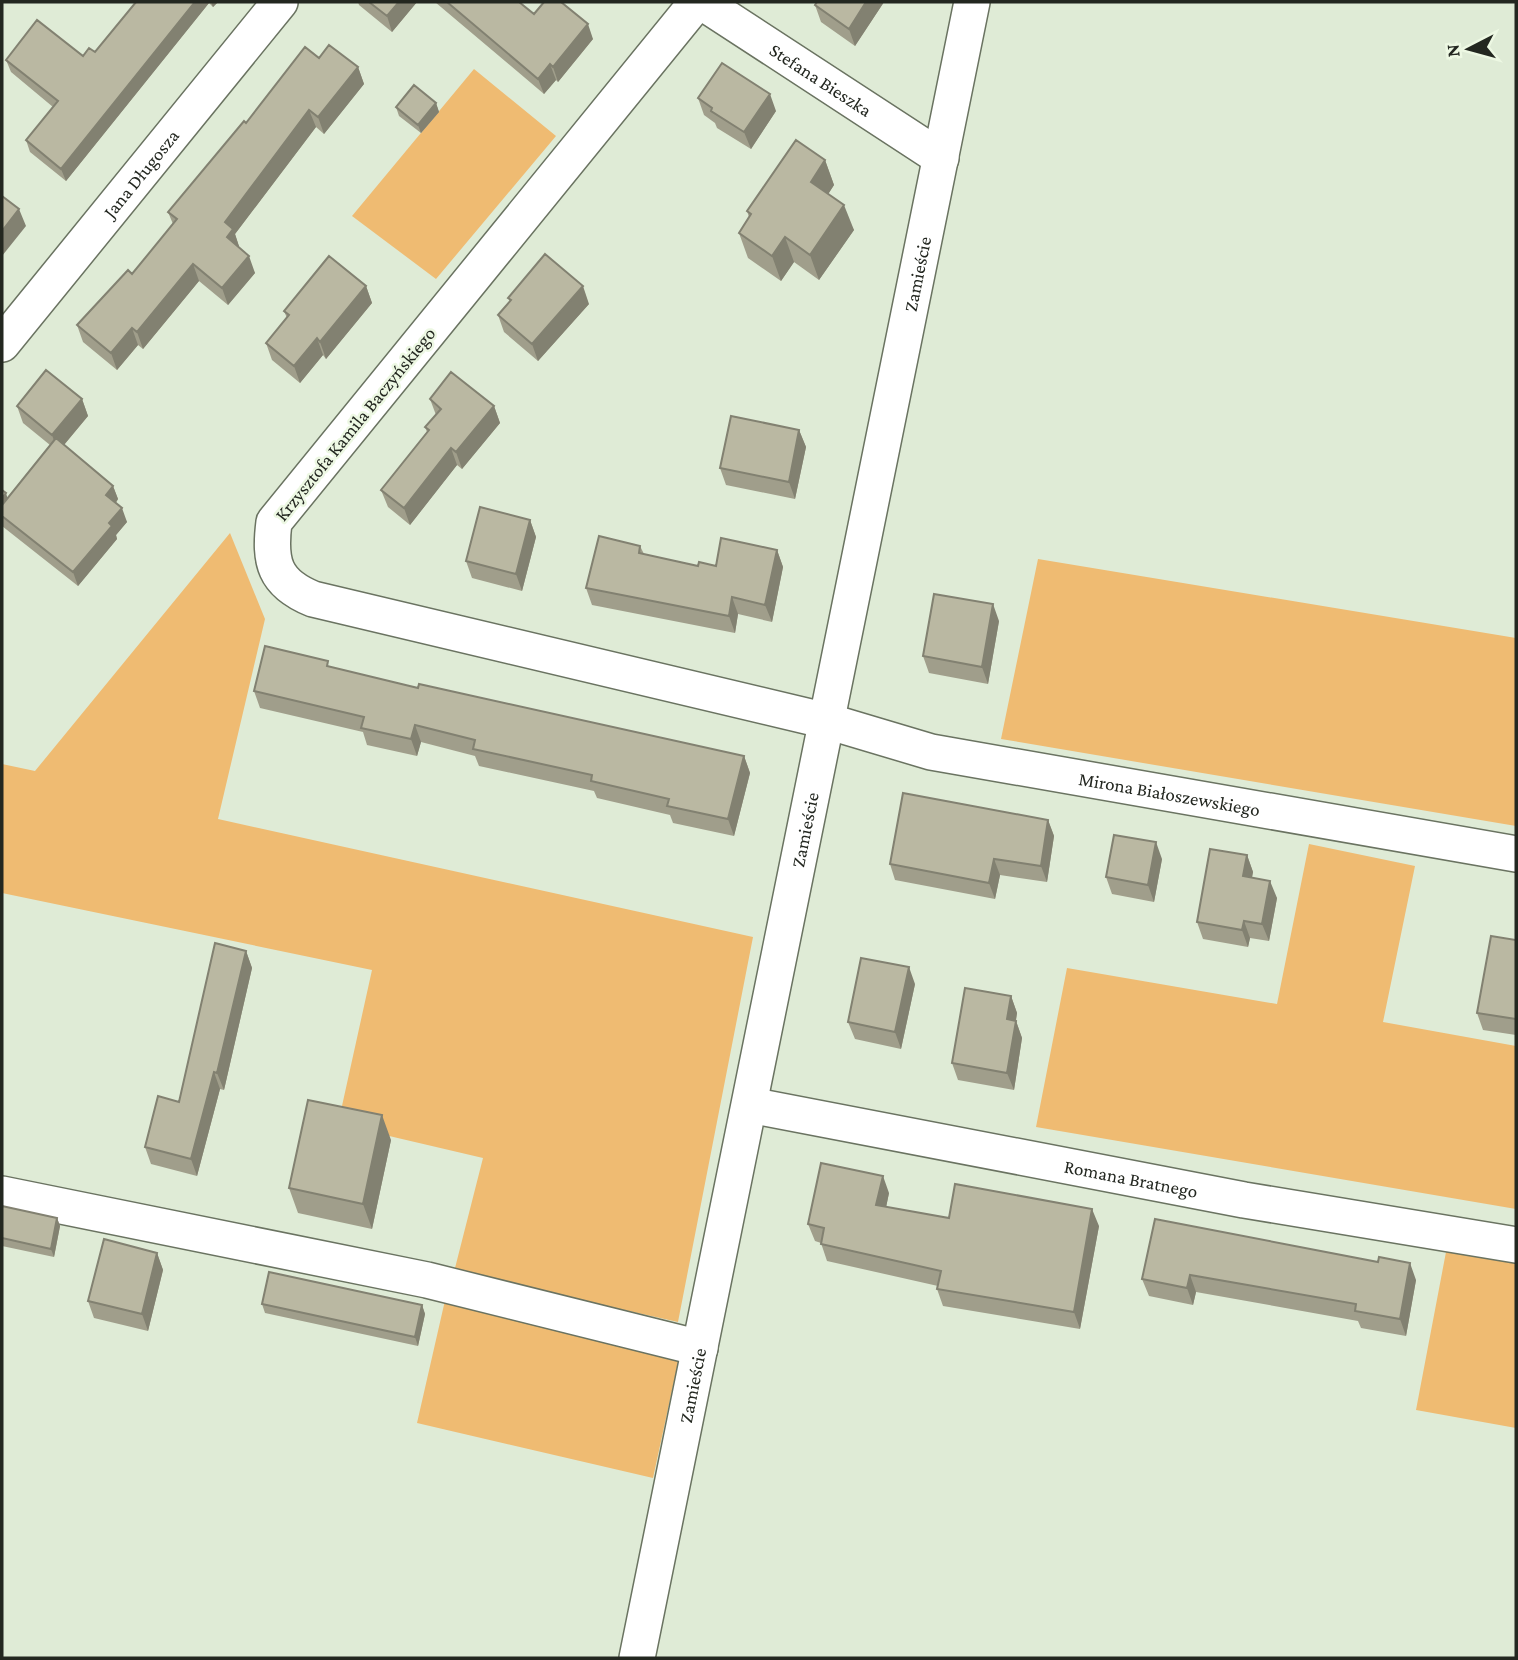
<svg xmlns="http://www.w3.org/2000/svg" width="1518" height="1660" font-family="'Crimson Pro',serif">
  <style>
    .green { fill: #efbb72 }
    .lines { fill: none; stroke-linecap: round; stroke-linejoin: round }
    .minor-casing { stroke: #6a7361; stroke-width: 38 }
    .minor { stroke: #fff; stroke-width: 35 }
    .wall { fill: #a09e8b }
    .shaded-wall { fill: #828171 }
    .building { fill: #bab8a2; stroke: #828171; stroke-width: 2 }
    .labels { text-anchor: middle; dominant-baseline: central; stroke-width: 5; stroke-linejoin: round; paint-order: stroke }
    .street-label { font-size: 19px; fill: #232720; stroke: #edf8e3 }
  </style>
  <rect width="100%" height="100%" fill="#dfebd6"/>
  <path class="green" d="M474,69L556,136L436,279L352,216Z
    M230,533L265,619L218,819L753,937L678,1322L454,1272L483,1158L338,1124L372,970L2,893V764L35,771Z
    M1038,559L1516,638V826L1001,739Z
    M1309,844L1415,866L1383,1022L1516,1046V1209L1036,1127L1067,968L1277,1004Z
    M1446,1252L1516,1263V1428L1416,1410Z
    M446,1296L679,1358L653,1478L417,1423Z"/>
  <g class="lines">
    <defs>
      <g id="minor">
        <path id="s1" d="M697,2L274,522C269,562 274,583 313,599L827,721L931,752L1516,854"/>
        <path id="s2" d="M702,2L941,158"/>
        <path id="s3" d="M2,344L280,2"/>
        <path id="s4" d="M750,1105L1244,1200L1516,1245"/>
        <path d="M2,1194L427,1280L700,1348"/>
        <path id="s5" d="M637,1658L972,2"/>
      </g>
    </defs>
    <use href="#minor" class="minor-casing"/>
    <use href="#minor" class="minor"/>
  </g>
  <path class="wall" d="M136,2H218L213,7L209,3L66,181L30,152L26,140L53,107L11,72L6,60L83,56L95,52Z
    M358,2H417L392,32L359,5Z
    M435,2H519L534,14L593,39L558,82L556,80L544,94Z
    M884,2L855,46L821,22L815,5Z
    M319,58L358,67L364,84L324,134L316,127L235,234L239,247L255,273L228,305L199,281L143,349L138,345L117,370L83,342L77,325L132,274L173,224L168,212L246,123Z
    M698,98L776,111L751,149L717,128L715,123L704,115Z
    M436,103L439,112L421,133L399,116L396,107Z
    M825,160L834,185L828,194L854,230L819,280L794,262L781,281L748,258L739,233L749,217L747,211Z
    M366,286L372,303L326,359L323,355L300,383L272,360L266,343L287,318L284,311Z
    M508,298L589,304L538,361L504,332L498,315L510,301Z
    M82,399L88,416L64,445L113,486L118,499L116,503L127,522L116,535L117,539L78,586L2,526V490L7,498L50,445L23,423L17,406Z
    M430,399L494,406L500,423L462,469L457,465L410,525L388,507L381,490L427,432L425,427L436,415Z
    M799,430L806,447L795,499L726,485L720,468Z
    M530,520L536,537L522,591L472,578L466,561Z
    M640,546L644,554L698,566H716L777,550L783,567L772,622L738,614L735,633L592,605L586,588Z
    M999,621L988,684L929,673L923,656Z
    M331,667L418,688L744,756L750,773L734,836L673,823L670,815L597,798L594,791L479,766L475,756L421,742L417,756L367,745L363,732L260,708L254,691Z
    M1048,820L1054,836L1047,882L1000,875L995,899L895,880L890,864Z
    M1247,855L1253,872L1252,877L1277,898L1269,941L1250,938L1248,947L1203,939L1197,922Z
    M1162,859L1154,902L1112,894L1106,877Z
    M1516,940V1035L1483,1030L1477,1013Z
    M246,951L252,968L224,1090L220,1089L197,1176L151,1164L145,1147L179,1102Z
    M915,984L901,1049L855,1039L848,1022Z
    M1011,996L1017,1013L1016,1021L1022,1038L1014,1090L958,1080L952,1063Z
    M391,1140L372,1229L298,1213L289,1188Z
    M889,1193L886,1207L949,1218L1099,1226L1080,1329L943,1306L937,1289L938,1286L827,1261L821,1243L815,1241L808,1224Z
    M2,1206L57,1218L60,1226L54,1257L2,1246Z
    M1155,1219L1416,1280L1406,1336L1361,1328L1358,1321L1196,1292L1193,1305L1149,1296L1142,1279Z
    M157,1253L163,1270L148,1331L94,1318L88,1301Z
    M262,1304L422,1305L425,1314L418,1346L265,1313Z"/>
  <path class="shaded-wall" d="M195,2H208L209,3L66,181L61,169Z
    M211,2H218L213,7Z
    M399,2H417L392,32L387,16Z
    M866,2H884L855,46L849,29Z
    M588,24L593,39L558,82L553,67Z
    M550,64L556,80L544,94L538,79Z
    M358,67L364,84L324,134L318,117Z
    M770,94L776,111L751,149L744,132Z
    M436,103L439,112L421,133L418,125Z
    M309,110L316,127L235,234L239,246L233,254L227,237L225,222Z
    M825,160L834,185L820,207L811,182Z
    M844,205L854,230L819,280L810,255Z
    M19,209L26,226L2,256V231Z
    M785,237L794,262L781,281L772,256Z
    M249,256L255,273L228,305L222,288Z
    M193,264L199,281L143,349L137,332Z
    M366,286L372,303L326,359L320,342Z
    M583,286L589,304L538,361L532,344Z
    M132,328L138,345L117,370L111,353Z
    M317,338L323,355L300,383L294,366Z
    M82,399L88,416L58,452L52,435Z
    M494,406L500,423L462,469L456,452Z
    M799,430L806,447L795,499L789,482Z
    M451,448L457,465L410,525L404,508Z
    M113,486L118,499L111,509L106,495Z
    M6,493L11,510L2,516V498Z
    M122,508L127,522L116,535L117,539L78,586L73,572L109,523Z
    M530,520L536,537L522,591L516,574Z
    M777,550L783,567L772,622L765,605Z
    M732,597L738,614L735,633L729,616Z
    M993,604L999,621L988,684L982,667Z
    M415,725L421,742L417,756L411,739Z
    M744,756L750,773L734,836L728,819Z
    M1048,820L1054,836L1047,882L1041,866Z
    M1156,842L1162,859L1154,902L1148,885Z
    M1247,855L1253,872L1249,893L1243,876Z
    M994,859L1000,875L995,899L989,883Z
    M1270,881L1277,898L1269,941L1262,924Z
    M1244,921L1250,938L1248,947L1242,930Z
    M246,951L252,968L224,1090L217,1073Z
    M909,967L915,984L901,1049L895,1032Z
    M1011,996L1017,1013L1013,1036L1007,1019Z
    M1016,1021L1022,1038L1014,1090L1007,1073Z
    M214,1072L220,1089L197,1176L191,1159Z
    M382,1115L391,1140L372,1229L363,1204Z
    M883,1176L889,1193L883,1222L876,1205Z
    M1092,1209L1099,1226L1080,1329L1074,1312Z
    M57,1218L60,1226L54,1257L51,1249Z
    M157,1253L163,1270L148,1331L142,1314Z
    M1410,1263L1416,1280L1406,1336L1400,1319Z
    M1190,1275L1196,1292L1193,1305L1187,1288Z
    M422,1305L425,1314L418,1346L415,1337Z"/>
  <path class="building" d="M136,2H195L61,169L26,140L58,101L6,60L37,20L83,56L89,48L95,52Z
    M369,2H399L387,16Z
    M447,2H519L534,14L544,2H561L588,24L553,67L550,64L538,79Z
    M817,2H866L849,29L815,5Z
    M329,45L358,67L318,117L309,110L225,222L233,229L227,237L249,256L222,288L193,264L137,332L132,328L111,353L77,325L128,270L132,274L177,219L168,212L244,121L246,123L305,47L319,58Z
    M722,63L770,94L744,132L711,111L712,108L698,98Z
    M414,85L436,103L418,125L396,107Z
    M796,140L825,160L811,182L844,205L810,255L785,237L772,256L739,233L751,214L747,211Z
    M2,196L19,209L2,231Z
    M545,254L583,286L532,344L498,315L511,300L508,298Z
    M329,256L366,286L320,342L317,338L294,366L266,343L289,315L284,311Z
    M46,370L82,399L52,435L17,406Z
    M451,372L494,406L456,452L451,448L404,508L381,490L429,430L425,427L441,409L430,399Z
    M731,416L799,430L789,482L720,468Z
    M56,438L113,486L106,495L122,508L109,523L112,526L73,572L2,516V505Z
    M2,490L6,493L2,498Z
    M480,507L530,520L516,574L466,561Z
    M599,536L640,546L639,553L698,566L699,562L716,566L721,538L777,550L765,605L732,597L729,616L586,588Z
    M934,594L993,604L982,667L923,656Z
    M265,646L328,661L327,666L418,688L419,684L744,756L728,819L667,806L669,799L591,781L592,775L473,749L475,740L415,725L411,739L361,728L364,717L254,691Z
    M903,793L1048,820L1041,866L994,859L989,883L890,864Z
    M1114,835L1156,842L1148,885L1106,877Z
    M1210,849L1247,855L1243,876L1270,881L1262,924L1244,921L1242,930L1197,922Z
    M1491,936L1516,940V1019L1477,1013Z
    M215,943L246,951L217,1073L214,1072L191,1159L145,1147L158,1096L179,1102Z
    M861,958L909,967L895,1032L848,1022Z
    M965,988L1011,996L1007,1019L1016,1021L1007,1073L952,1063Z
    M308,1100L382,1115L363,1204L289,1188Z
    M821,1163L883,1176L876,1205L949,1218L955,1184L1092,1209L1074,1312L937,1289L941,1271L821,1244L824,1228L808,1224Z
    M2,1206L57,1218L51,1249L2,1238Z
    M1155,1219L1378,1262L1379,1257L1410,1263L1400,1319L1355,1311L1356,1304L1190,1275L1187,1288L1142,1279Z
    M104,1239L157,1253L142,1314L88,1301Z
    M269,1272L422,1305L415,1337L262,1304Z"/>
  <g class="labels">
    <g class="street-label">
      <text stroke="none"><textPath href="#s2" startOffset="142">Stefana Bieszka</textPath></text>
      <text stroke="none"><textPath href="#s3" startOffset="220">Jana Długosza</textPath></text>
      <text stroke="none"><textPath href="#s5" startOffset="1412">Zamieście</textPath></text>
      <text transform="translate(355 424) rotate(-51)">Krzysztofa Kamila Baczyńskiego</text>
      <text stroke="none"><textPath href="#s1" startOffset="1645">Mirona Białoszewskiego</textPath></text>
      <text stroke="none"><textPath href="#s5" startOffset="845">Zamieście</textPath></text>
      <text stroke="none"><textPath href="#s4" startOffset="388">Romana Bratnego</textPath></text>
      <text stroke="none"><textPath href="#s5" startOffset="278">Zamieście</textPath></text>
    </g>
  </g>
  <rect width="1518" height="1660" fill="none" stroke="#232720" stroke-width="7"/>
  <g transform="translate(1469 49) rotate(264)" stroke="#edf8e3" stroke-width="5" paint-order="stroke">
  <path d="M0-5L12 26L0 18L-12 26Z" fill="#232720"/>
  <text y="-10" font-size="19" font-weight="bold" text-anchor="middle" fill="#232720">N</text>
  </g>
</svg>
